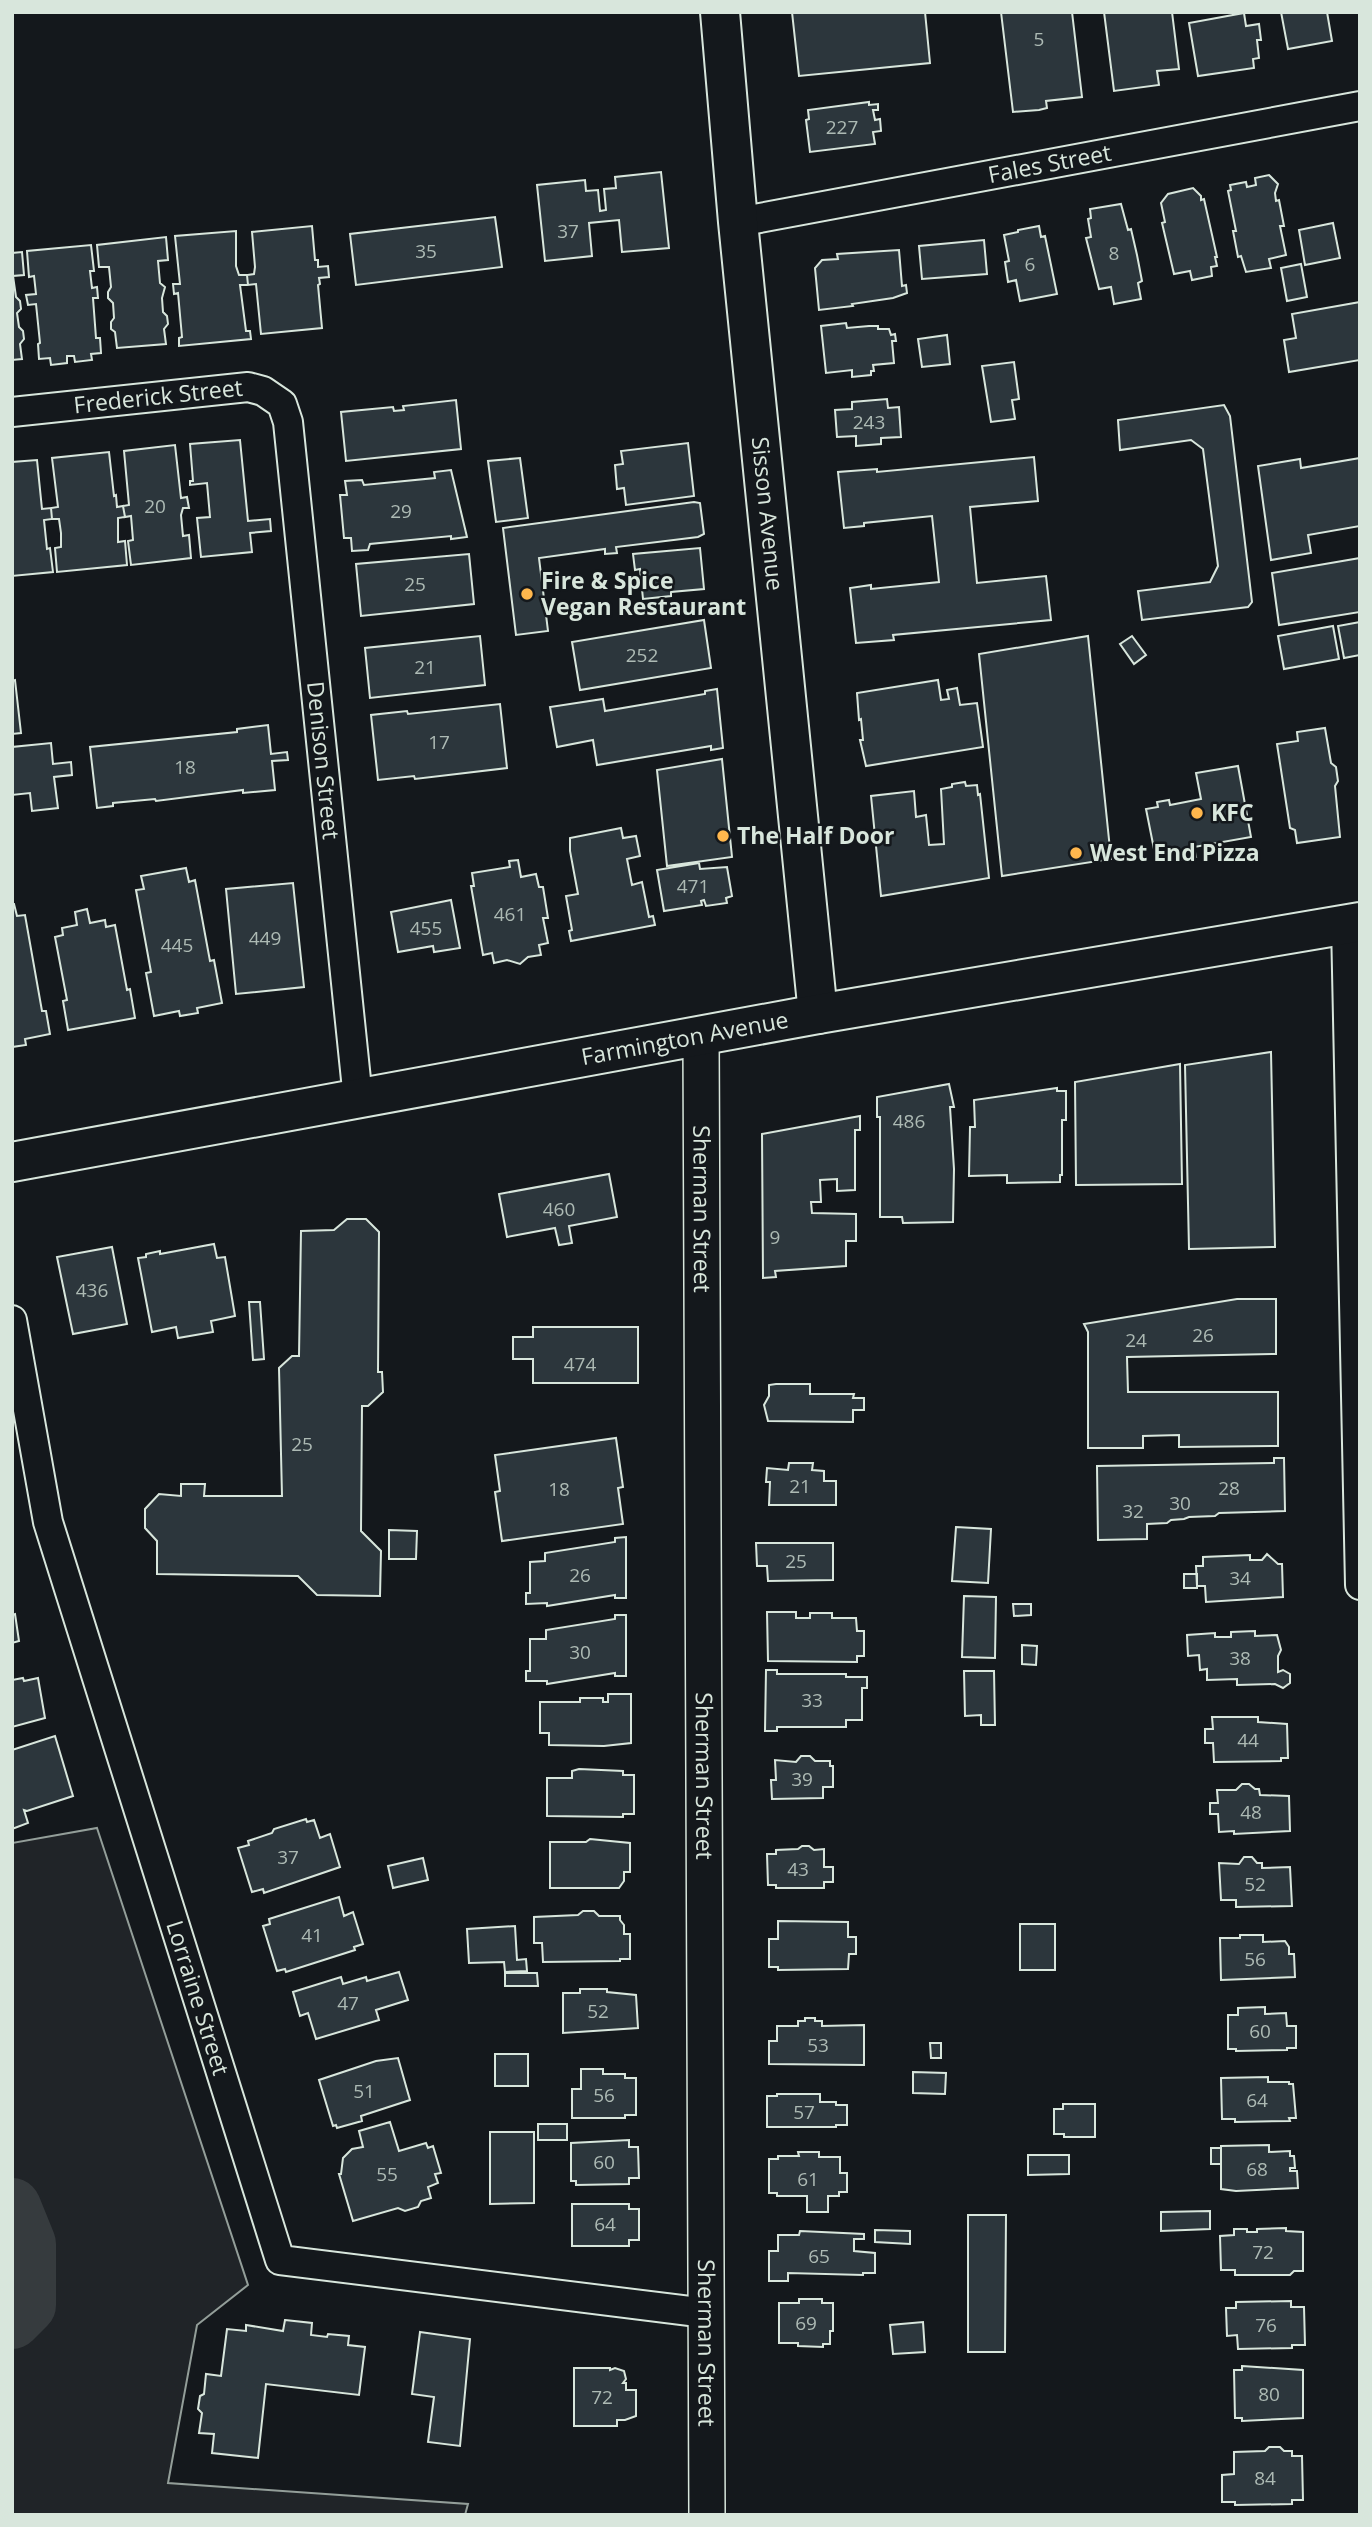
<svg xmlns="http://www.w3.org/2000/svg" width="1372" height="2527" viewBox="0 0 1372 2527" font-family="'Open Sans',sans-serif">
	<style>
		.green { fill: #202428; stroke: #939e99; stroke-width: 2 }
		.lines { fill: none; stroke-linecap: round; stroke-linejoin: round }
		.river { stroke: #363b3e; stroke-width: 58 }
		.building { fill: #2c363c; stroke: #d8e6dc; stroke-width: 2 }
		.minor-casing { stroke: #d8e6dc; stroke-width: 32 }
		.tertiary-casing { stroke: #d8e6dc; stroke-width: 38 }
		.secondary-casing { stroke: #d8e6dc; stroke-width: 42 }
		.primary-casing { stroke: #d8e6dc; stroke-width: 42 }
		.minor { stroke: #14181c; stroke-width: 28 }
		.tertiary { stroke: #14181c; stroke-width: 35 }
		.secondary { stroke: #14181c; stroke-width: 38 }
		.primary { stroke: #14181c; stroke-width: 38 }
		.poi-dot { fill: #ffb74d; stroke: #14181c; stroke-width: 2.5 }
		.labels { text-anchor: middle; stroke-width: 5; stroke-linejoin: round; paint-order: stroke }
		.number-label { font-size: 19px; fill: #adbab4 }
		.street-label { font-size: 23px; fill: #d8e6dc; stroke: #14181c }
		.poi-label { font-size: 23px; font-weight: bold; fill: #d8e6dc; stroke: #14181c; text-anchor: start }
	</style>
	<rect width="100%" height="100%" fill="#14181c"/>
	<path class="green" d="M97,1828L248,2285L197,2325L168,2483L468,2504L465,2515H12V1843Z"/>
	<g class="lines">
		<path class="river" d="M12,2207L27,2244V2305L12,2320"/>
	</g>
	<path class="building" d="M792,12H925L930,63L799,76Z
		M1001,12H1072L1082,97L1046,101L1047,108L1039,110L1013,112Z
		M1104,12H1172L1179,69L1157,71L1159,85L1114,91Z
		M1281,12H1327L1332,41L1288,49Z
		M1244,13L1246,26L1259,24L1261,40H1257L1259,58L1253,59L1254,68L1198,76L1189,23Z
		M869,102V105L878,104V110H873L875,120L880,119L881,131L873,132L875,144L810,152L806,120L809,119L808,110Z
		M661,172L669,248L622,252L619,220L589,223L592,256L545,261L537,185L585,180L586,191L598,190L600,211L606,210L604,189L616,188L615,177Z
		M1269,175L1278,184L1275,193L1276,201L1279,200L1284,226H1280L1286,255L1269,259L1271,268L1246,272L1241,256L1238,257L1233,231H1236L1228,191L1231,190L1230,185L1246,182L1247,187L1256,185L1255,178Z
		M1193,188L1201,196V200L1204,199L1217,257H1215L1217,266L1211,267L1212,276L1192,280L1190,271L1174,274L1162,223L1165,222L1161,203L1168,194Z
		M1121,204L1128,230L1131,229L1137,255L1142,281L1138,283L1141,299L1114,304L1111,287L1099,289L1086,238L1091,237L1088,219L1091,218L1090,209Z
		M495,217L502,267L356,285L350,234Z
		M1333,223L1340,258L1305,265L1299,230Z
		M312,226L315,260H318V267L328,266L329,277L319,278L320,284L318,285L322,328L261,334L256,284L248,285L247,275L254,274L255,267L252,232Z
		M1039,226L1041,237L1045,236L1057,294L1020,301L1016,280L1008,282L1005,262L1009,261L1004,235L1018,232V230Z
		M236,231V266L239,275H247L248,285H240L246,331H250L251,339L179,346V338L182,337L178,293L174,294L173,284H180L175,236Z
		M166,237L168,260L158,261L160,283L165,287L162,298L163,312L167,316L168,324L164,329L166,344L117,348L115,332L111,329V322L114,318L113,303L108,298V292L111,287L109,267H99L97,245Z
		M984,240L987,274L922,279L919,246Z
		M91,245L94,271H90L92,288L97,287L98,298H93L96,338H100L101,353L91,354L92,360L75,362L74,356H67V363L51,365L50,358L39,359L38,344L40,343L36,304L28,305L26,295L36,294L34,276L29,277L27,251Z
		M899,250L902,286L906,285L907,293L893,298L852,304L853,306L819,310L815,268L822,260L838,259L837,254Z
		M22,252L24,275L13,276L16,297L20,301L21,309L17,313L19,327L23,331L24,339L20,344L22,359L12,360V253Z
		M1301,264L1307,297L1287,301L1281,268Z
		M1360,302V360L1289,372L1284,340L1296,338L1292,314Z
		M846,323L847,328L869,326H878V329H889L891,335L895,334L896,341H892L894,363L873,365L874,371H871V375L852,377V370L826,373L821,326Z
		M947,335L950,364L922,367L918,339Z
		M1014,362L1019,399L1012,400L1015,419L991,422L982,366Z
		M887,399L888,408L899,407L901,437L881,438V444L856,446V436L837,437L835,410L852,409V402Z
		M456,400L461,449L346,461L341,412L393,407L394,411L404,410L403,406Z
		M1224,405L1230,416L1252,602L1248,607L1142,620L1138,591L1210,582L1218,566L1203,449L1191,440L1120,450L1118,420Z
		M240,440L248,521L270,519L271,531L250,533L252,552L201,557L197,518L210,517L207,483L190,485V481H193L190,444Z
		M688,443L694,496L626,505L624,488L617,489L615,465L623,464L621,451Z
		M175,445L181,498L187,497L189,508H183L181,515L183,536L189,535L191,558L131,565L128,541L133,540L131,516L125,517L123,506L129,505L124,451Z
		M109,452L114,496L116,495L117,507L123,506L125,517L118,518V542L125,541L127,565L57,572L55,548L61,547V533L59,519H52L51,508L58,507L52,458Z
		M1034,457L1038,501L970,507L977,583L1046,576L1051,620L893,635L894,640L856,643L850,588L871,585V589L939,582L932,516L864,523V526L844,528L838,472L877,469V472Z
		M520,458L528,518L496,522L488,461Z
		M1360,458V526L1308,535L1311,553L1271,560L1258,466L1300,459L1301,468Z
		M37,460L42,509L51,508L52,519L44,520L47,549L50,548L53,572L12,576V462Z
		M451,470L467,537L451,539V536L370,544L368,550L352,551L351,538H344L340,495H347L345,481L362,480L364,485L435,478L434,472Z
		M694,502L700,503L704,534L698,537L616,547L617,553L605,554V549L539,558L548,631L516,635L503,528Z
		M700,548L704,589L671,592V596L643,599L640,569L635,570L633,554Z
		M469,554L474,604L361,616L356,564Z
		M1360,558V612L1279,625L1272,573Z
		M704,620L711,668L580,690L572,642Z
		M1360,622V655L1344,658L1338,626Z
		M1333,626L1339,659L1284,669L1278,636Z
		M480,636L485,685L370,698L365,648Z
		M1088,636L1111,859L1002,876L979,654Z
		M1132,636L1146,655L1134,664L1120,644Z
		M15,680L21,733L12,734V681Z
		M938,680L941,700L949,699L947,690L957,688L960,705L977,703L983,747L866,766L860,740H863L861,719L859,720L857,693Z
		M717,689L723,748L711,750V746L597,765L593,740L557,747L550,707L603,699L605,711L705,694V691Z
		M500,704L507,768L415,779L414,776L378,780L371,715L407,711L408,714Z
		M268,725L271,754L287,752L288,760L272,761L275,790L243,793V790L156,801L155,799L113,803V806L97,808L90,747L237,732V729Z
		M1325,728L1331,763L1336,767L1338,781L1335,786L1340,837L1297,843L1295,830L1290,828L1277,744L1298,741L1297,732Z
		M51,743L53,764L71,762L72,775L54,777L58,808L32,811L30,793L12,795V747Z
		M722,759L732,857L667,866L657,770Z
		M1238,766L1251,837L1194,847L1196,857L1180,860L1178,850L1155,854L1146,809L1158,807L1157,802L1169,800L1170,805L1201,799L1196,773Z
		M965,782L966,786L977,785L978,795L980,794L989,878L881,896L871,796L914,791L916,817L926,815L929,845L944,844L941,789L952,787V784Z
		M621,828L623,838L636,836L640,856L627,859L632,885L642,882L649,917L653,916L655,925L571,941L569,931L572,930L566,896L578,894L570,851V838Z
		M518,860L521,877L536,874L539,887H543L548,918H543L548,943L539,945L541,955L528,957L520,964L507,960L494,963L492,953L483,955L471,886H474L472,873L510,867L509,861Z
		M699,863L700,869L727,867L732,896L726,898L727,903L706,906L704,900L701,901L702,905L664,911L657,870Z
		M186,868L189,882L195,880L210,961L214,960L222,1003L197,1008L198,1013L180,1016L179,1011L154,1016L146,973L151,972L136,890L144,889L141,876Z
		M293,883L304,987L236,994L226,889Z
		M451,900L460,948L434,952L433,946L398,952L391,912Z
		M12,904H14L17,916L25,915L42,1011H46L50,1034L25,1039L26,1045L12,1047Z
		M87,909L90,923L105,920L106,927L115,925L127,990L130,989L135,1018L68,1030L63,1001L67,1000L55,937L63,935L62,928L77,925L75,912Z
		M1271,1052L1275,1247L1189,1249L1185,1065Z
		M1180,1064L1182,1184L1076,1185L1075,1082Z
		M949,1084L954,1107H950L954,1169L953,1222L903,1223L902,1217H880V1117H877V1097Z
		M1057,1088V1091H1066V1120H1062V1175H1060V1182L1007,1183V1175L969,1176L970,1127H975L974,1100Z
		M860,1116V1130H855V1190L837,1191V1179L820,1180L821,1202H811L812,1213L856,1214V1241H846V1266L775,1271L776,1277L763,1278L762,1134Z
		M609,1174L617,1217L569,1226L572,1243L559,1245L555,1228L507,1237L499,1194Z
		M347,1219H366L379,1232L378,1372H382L383,1392L368,1406H362L361,1531L381,1551L380,1596L317,1595L298,1576L157,1574V1541L145,1528V1509L159,1494L181,1496V1484H205L204,1496H282L279,1368L292,1356H299L301,1231L334,1230Z
		M214,1244L217,1258L225,1257L235,1316L211,1321L213,1332L178,1338L176,1327L152,1332L138,1258L146,1257V1254L160,1251V1254Z
		M112,1247L127,1324L73,1334L57,1257Z
		M1237,1299H1276V1354L1127,1357L1128,1392H1278V1446L1179,1447V1435L1143,1436V1448H1088V1332L1084,1324Z
		M249,1302H260L264,1359L253,1360Z
		M533,1327H638V1383H533V1359H513V1337H533Z
		M776,1384H810V1394H854L853,1398H864V1410H853V1422L768,1421L764,1405L769,1396V1385Z
		M616,1438L623,1487L618,1488L623,1524L502,1541L495,1492L500,1491L495,1455Z
		M1274,1458H1284L1285,1511L1219,1513L1215,1516L1189,1517L1184,1519L1171,1520L1167,1523L1147,1524V1539L1098,1540L1097,1466L1274,1463Z
		M789,1463H813L812,1470L824,1471V1481H836V1505H769L770,1482H766L767,1468L788,1470Z
		M956,1527L991,1529L988,1583L952,1581Z
		M389,1530L417,1531L416,1559H389Z
		M626,1537V1598H615V1595L547,1606V1603L526,1604V1593H530V1562L545,1561V1553L615,1542V1538Z
		M756,1543H833V1580L768,1581L767,1566H757Z
		M1267,1554L1278,1564H1282L1283,1597L1206,1602L1205,1586H1197L1196,1566H1203V1557L1250,1555V1560H1262Z
		M1184,1574H1197V1588H1184Z
		M964,1596L996,1597L995,1658L962,1657Z
		M1013,1604H1031V1615L1014,1616Z
		M767,1612H796V1618H810V1613H832V1618H856L857,1631H864V1656H857V1662L768,1661Z
		M15,1614L19,1641L12,1643V1615Z
		M615,1615H626V1676H615V1673L547,1684V1681H526V1671H530V1639H546V1630L615,1619Z
		M1255,1631V1636L1277,1635L1281,1650L1278,1656V1672L1283,1670L1290,1674V1683L1283,1688L1275,1684L1237,1685V1679L1207,1680V1669L1200,1670L1199,1655L1188,1656L1187,1635L1215,1633V1637H1231V1632Z
		M1022,1645L1037,1646L1036,1665L1022,1664Z
		M766,1670H777V1674H846V1677H867V1688H862V1720H846V1727H777V1731H765Z
		M964,1671H994L995,1725H981V1715L965,1716Z
		M23,1678L24,1681L38,1678L45,1718L12,1727V1680Z
		M608,1694H631V1743L604,1746L549,1745V1733H540V1702H580V1698H603V1702H608Z
		M1212,1717H1258V1722L1287,1724L1288,1758H1281V1761L1214,1762L1213,1743H1205V1729H1213Z
		M55,1736L73,1796L27,1811L24,1810L28,1823L12,1829V1750Z
		M801,1756H810L815,1761H830V1766H833V1787H823V1798L772,1799L771,1780H776L775,1760L796,1762Z
		M579,1769L623,1771V1775H634V1814H623V1817L547,1816V1778H572V1771Z
		M1242,1784H1249L1255,1789H1259L1260,1795L1289,1796L1290,1831L1234,1834V1831L1219,1832L1218,1814H1210V1803H1218L1217,1790H1236Z
		M306,1819L307,1822L314,1820L320,1838L330,1834L340,1867L264,1893L263,1889L252,1892L238,1848L249,1845L248,1841L272,1833L274,1829Z
		M590,1839L630,1843V1872H624V1881L619,1888H550V1842H586Z
		M802,1846H809L814,1850L824,1849V1867H833V1882H824V1888H776V1885H768L767,1854H776V1850L798,1849Z
		M1244,1857H1252L1257,1863H1262V1868L1290,1867L1292,1906L1236,1907V1900H1221L1219,1863L1239,1864Z
		M423,1858L428,1880L393,1888L388,1866Z
		M339,1897L344,1916L353,1912L363,1944L354,1947L355,1950L286,1972L285,1969L277,1971L263,1926L270,1924L269,1919Z
		M583,1911H594L599,1916H620V1920L624,1925V1934H630V1959H620V1961L543,1962L542,1943H534V1917L578,1915Z
		M778,1921L848,1922V1937H856V1954H849L848,1969L778,1970V1967H769V1939H778Z
		M1020,1924H1055V1970H1020Z
		M515,1926L517,1960L526,1959L527,1971L505,1972L504,1962L469,1963L467,1929Z
		M1240,1935H1263V1942L1285,1941L1289,1947V1954H1294L1295,1977L1221,1980L1220,1938H1240Z
		M399,1972L408,2000L376,2010L379,2020L316,2039L308,2013L300,2016L293,1992L341,1977L343,1984L366,1977L367,1981Z
		M505,1973H537L538,1986H505Z
		M580,1989H607V1992L636,1995L638,2028L563,2033V1993H580Z
		M1265,2007V2014L1286,2013L1287,2026H1296V2048H1287V2050L1236,2051V2049H1228V2015H1238V2008Z
		M805,2018H815V2021H822V2026L864,2025V2065L769,2064V2041H777V2026H798V2021H805Z
		M930,2043H941V2058H931Z
		M495,2054H528V2086H495Z
		M398,2058L410,2100L361,2116L362,2121L337,2128L336,2125L333,2126L319,2080L376,2061Z
		M581,2069H603V2074H625V2078H636V2115H625V2118H572V2089H581Z
		M913,2072L946,2073L945,2094L913,2093Z
		M1268,2077V2082H1289V2084H1293L1296,2118H1289L1290,2121L1235,2122V2119H1222L1221,2078Z
		M777,2094H820V2102H836V2105H847V2125H836V2127H767V2096H777Z
		M1063,2104H1095V2137H1064V2134H1054V2109H1063Z
		M390,2122L399,2151L426,2143L428,2148L433,2146L441,2173L435,2174L438,2183L428,2187L431,2198L421,2201L418,2207L405,2211L398,2208L353,2221L339,2174H341L343,2158L352,2149L363,2147L359,2131Z
		M538,2124H567V2140H538Z
		M490,2132H534V2203L490,2204Z
		M629,2140V2147H638L639,2178H629V2184L576,2185V2181H571V2143Z
		M1269,2145V2152L1290,2151V2156H1294L1295,2168H1290V2171H1297L1298,2188L1236,2191L1221,2189V2146Z
		M1211,2148H1221V2164H1211Z
		M798,2152H819V2157H840V2173H847V2192H839V2196H828V2212H807V2196H777V2193H769V2159H778V2156H799Z
		M1028,2155H1069V2174L1028,2175Z
		M572,2204H629V2209H639V2240H629V2246H572Z
		M1210,2211V2229L1161,2231V2212Z
		M968,2215H1006L1005,2352H968Z
		M1286,2228V2231L1303,2232V2271H1294L1290,2275H1235V2270H1221L1220,2236L1234,2235V2229H1247V2232H1257V2229Z
		M875,2230L910,2231V2244L875,2242Z
		M800,2231L864,2234V2239H854V2251L875,2253V2273H863V2275L788,2273V2281H769V2251H778V2235H799Z
		M799,2299H822V2303H833V2331H830V2344H823V2347L798,2346V2343H779V2303H799Z
		M1291,2301V2307H1304L1305,2345H1292V2348L1238,2349L1237,2335L1227,2336L1226,2308H1236V2302Z
		M285,2320L312,2323L311,2335L327,2337L328,2334L349,2336L348,2345L365,2347L359,2395L266,2384L258,2458L212,2453L214,2434L199,2433L202,2413L198,2409L200,2396L204,2394L206,2374L221,2376L227,2329L246,2331V2325L283,2331Z
		M923,2322L925,2352L893,2354L890,2325Z
		M420,2332L470,2339L460,2446L428,2442L434,2397L412,2394Z
		M1242,2366L1303,2370V2418L1242,2421V2418H1235L1234,2370H1242Z
		M574,2368H610V2370L615,2368L624,2371L626,2379L623,2383H626V2390H636V2416L625,2420H617V2426H574Z
		M1269,2447H1280L1284,2451H1292V2456H1302L1303,2500H1292V2504L1235,2505V2502H1222V2475L1234,2474V2452L1265,2451Z"/>
	<g class="lines">
		<defs>
			<g id="minor">
				<path id="s1" d="M738,222L1360,106"/>
				<path id="s2" d="M12,412L248,387L263,391L282,404L288,422L358,1099"/>
				<path d="M1346,924L1360,1585"/>
				<path id="s3" d="M12,1320L48,1522L280,2260L706,2313"/>
			</g>
			<g id="tertiary">
				<path id="s4" d="M701,1036L707,2515"/>
			</g>
			<g id="secondary">
				<path id="s5" d="M720,12L738,222L818,1014"/>
			</g>
			<g id="primary">
				<path id="s6" d="M12,1162L818,1014L1360,922"/>
			</g>
		</defs>
		<use href="#minor" class="minor-casing"/>
		<use href="#tertiary" class="tertiary-casing"/>
		<use href="#secondary" class="secondary-casing"/>
		<use href="#primary" class="primary-casing"/>
		<use href="#minor" class="minor"/>
		<use href="#tertiary" class="tertiary"/>
		<use href="#secondary" class="secondary"/>
		<use href="#primary" class="primary"/>
	</g>
	<g class="poi-dot">
		<circle cx="527" cy="594" r="7"/>
		<circle cx="1197" cy="813" r="7"/>
		<circle cx="723" cy="836" r="7"/>
		<circle cx="1076" cy="853" r="7"/>
	</g>
	<g class="labels">
		<g class="number-label">
			<text x="1039" y="46">5</text>
			<text x="842" y="134">227</text>
			<text x="568" y="238">37</text>
			<text x="426" y="258">35</text>
			<text x="1114" y="260">8</text>
			<text x="1030" y="271">6</text>
			<text x="869" y="429">243</text>
			<text x="155" y="513">20</text>
			<text x="401" y="518">29</text>
			<text x="415" y="591">25</text>
			<text x="642" y="662">252</text>
			<text x="425" y="674">21</text>
			<text x="439" y="749">17</text>
			<text x="185" y="774">18</text>
			<text x="693" y="893">471</text>
			<text x="510" y="921">461</text>
			<text x="426" y="935">455</text>
			<text x="265" y="945">449</text>
			<text x="177" y="952">445</text>
			<text x="909" y="1128">486</text>
			<text x="559" y="1216">460</text>
			<text x="775" y="1244">9</text>
			<text x="92" y="1297">436</text>
			<text x="1203" y="1342">26</text>
			<text x="1136" y="1347">24</text>
			<text x="580" y="1371">474</text>
			<text x="302" y="1451">25</text>
			<text x="800" y="1493">21</text>
			<text x="1229" y="1495">28</text>
			<text x="559" y="1496">18</text>
			<text x="1180" y="1510">30</text>
			<text x="1133" y="1518">32</text>
			<text x="796" y="1568">25</text>
			<text x="580" y="1582">26</text>
			<text x="1240" y="1585">34</text>
			<text x="580" y="1659">30</text>
			<text x="1240" y="1665">38</text>
			<text x="812" y="1707">33</text>
			<text x="1248" y="1747">44</text>
			<text x="802" y="1786">39</text>
			<text x="1251" y="1819">48</text>
			<text x="288" y="1864">37</text>
			<text x="798" y="1876">43</text>
			<text x="1255" y="1891">52</text>
			<text x="312" y="1942">41</text>
			<text x="1255" y="1966">56</text>
			<text x="348" y="2010">47</text>
			<text x="598" y="2018">52</text>
			<text x="1260" y="2038">60</text>
			<text x="818" y="2052">53</text>
			<text x="364" y="2098">51</text>
			<text x="604" y="2102">56</text>
			<text x="1257" y="2107">64</text>
			<text x="804" y="2119">57</text>
			<text x="604" y="2169">60</text>
			<text x="1257" y="2176">68</text>
			<text x="387" y="2181">55</text>
			<text x="808" y="2186">61</text>
			<text x="605" y="2231">64</text>
			<text x="1263" y="2259">72</text>
			<text x="819" y="2263">65</text>
			<text x="806" y="2330">69</text>
			<text x="1266" y="2332">76</text>
			<text x="1269" y="2401">80</text>
			<text x="602" y="2404">72</text>
			<text x="1265" y="2485">84</text>
		</g>
		<g class="street-label">
			<text dy="8" stroke="none"><textPath href="#s1" startOffset="317">Fales Street</textPath></text>
			<text dy="8" stroke="none"><textPath href="#s2" startOffset="147">Frederick Street</textPath></text>
			<text dy="8" stroke="none"><textPath href="#s5" startOffset="504">Sisson Avenue</textPath></text>
			<text dy="8" stroke="none"><textPath href="#s2" startOffset="635">Denison Street</textPath></text>
			<text dy="8" stroke="none"><textPath href="#s6" startOffset="684">Farmington Avenue</textPath></text>
			<text dy="8" stroke="none"><textPath href="#s4" startOffset="173">Sherman Street</textPath></text>
			<text dy="8" stroke="none"><textPath href="#s4" startOffset="740">Sherman Street</textPath></text>
			<text dy="8" stroke="none"><textPath href="#s3" startOffset="704">Lorraine Street</textPath></text>
			<text dy="8" stroke="none"><textPath href="#s4" startOffset="1307">Sherman Street</textPath></text>
		</g>
		<g class="poi-label">
			<text x="541" y="589">Fire &amp; Spice<tspan x="541" dy="26">Vegan Restaurant</tspan></text>
			<text x="1211" y="821">KFC</text>
			<text x="737" y="844">The Half Door</text>
			<text x="1090" y="861">West End Pizza</text>
		</g>
	</g>
	<rect width="1372" height="2527" fill="none" stroke="#d8e6dc" stroke-width="28"/>
</svg>
